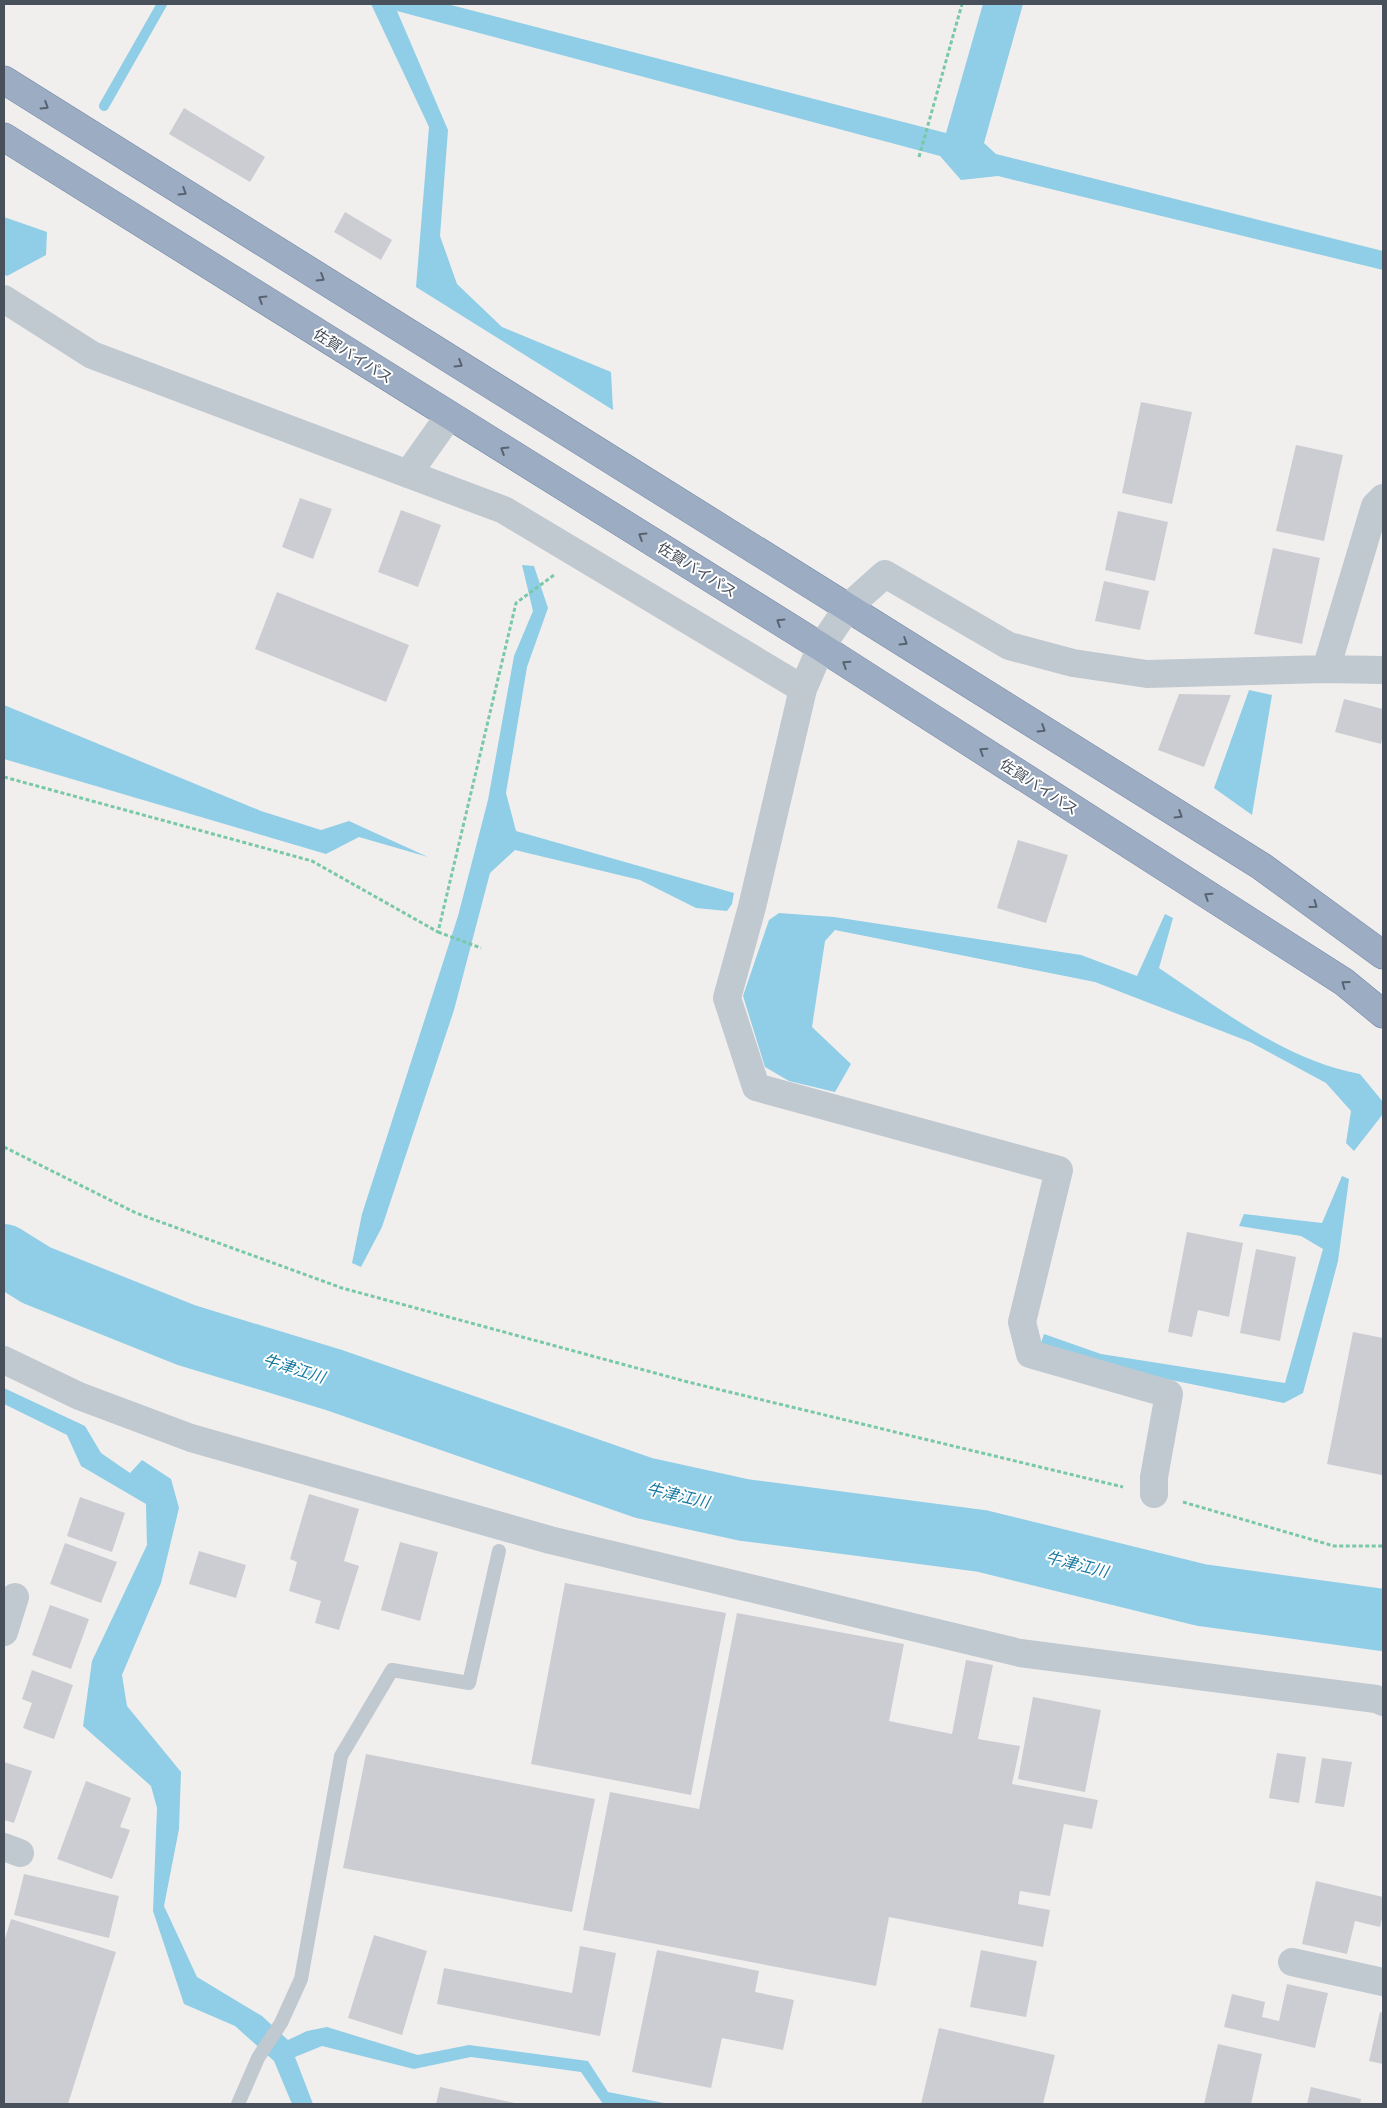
<svg xmlns="http://www.w3.org/2000/svg" width="1387" height="2108" viewBox="0 0 1387 2108" font-family="Raleway,'Noto Sans JP',sans-serif">
	<style>
		.water { fill: #8fcee6 }
		.lines { fill: none; stroke-linecap: round; stroke-linejoin: round }
		.stream { stroke: #8fcee6; stroke-width: 10 }
		.river { stroke: #8fcee6; stroke-width: 62 }
		.building { fill: #cccdd3 }
		.trunk-casing { stroke: #7488a6; stroke-width: 29 }
		.path { stroke: #79c8a7; stroke-width: 3; stroke-dasharray: 4 2.5; stroke-linecap: butt }
		.service { stroke: #c0c8d0; stroke-width: 14 }
		.minor { stroke: #c0c8d0; stroke-width: 28 }
		.trunk { stroke: #9cacc3; stroke-width: 28 }
		.oneway { stroke: #596270 }
		.labels { text-anchor: middle; stroke-width: 4; stroke-linejoin: round; paint-order: stroke }
		.street-label { font-size: 15px; fill: #48505b; stroke: #fff }
		.water-label { font-size: 16px; font-style: italic; fill: #1579a0; stroke: #fff }
	</style>
	<rect width="100%" height="100%" fill="#f1efee"/>
	<path class="water" d="M371,4H447L946,133L983,4H1023L984,143L996,154L1383,251V270L998,176L961,180L940,156L397,11L448,130L440,236L457,284L502,327L611,372L613,410L416,287L429,127Z
		M4,217L47,232L46,255L7,276L4,274Z
		M522,565L534,566L548,608L527,667L506,793L516,831L734,893L732,904L727,911L696,908L640,880L515,850L490,873L454,1010L382,1227L361,1267L352,1263L362,1214L458,916L488,800L514,656L533,611Z
		M1249,690L1272,695L1252,815L1214,788Z
		M4,705L261,811L321,830L349,821L428,857L359,837L326,854L4,759Z
		M779,913L834,917L1081,955L1137,976L1165,914L1173,918L1159,968C1220,1009 1287,1061 1360,1074L1383,1102V1114L1354,1151L1346,1143L1351,1111L1326,1083L1250,1042L1095,982L835,930L825,941L812,1027L851,1064L835,1092L789,1081L765,1067L743,996L769,920Z
		M1342,1176L1349,1179L1338,1261L1303,1393L1284,1403L1092,1364L1041,1343L1044,1334L1101,1354L1285,1383L1323,1249L1301,1236L1239,1226L1244,1214L1322,1223Z
		M4,1388L85,1426L101,1453L130,1473L142,1460L171,1479L179,1508L161,1583L122,1675L127,1706L181,1772L179,1829L164,1906L197,1977L262,2016L288,2040L307,2031L327,2027L418,2055L469,2045L588,2061L608,2092L669,2104H603L581,2072L471,2057L414,2069L322,2046L295,2057L313,2104H292L274,2061L235,2026L184,2004L153,1911L157,1808L151,1786L83,1726L92,1661L147,1545L146,1504L81,1466L67,1435L4,1404Z"/>
	<g class="lines">
		<path class="stream" d="M104,106L162,4"/>
		<path class="river" d="M4,1255L36,1275L186,1335L334,1380L644,1488L744,1510L982,1541L1201,1595L1383,1620"/>
	</g>
	<path class="building" d="M184,108L265,157L250,182L169,134Z
		M345,212L392,240L381,260L334,232Z
		M1141,402L1192,412L1172,504L1122,493Z
		M1296,445L1343,455L1324,541L1276,531Z
		M300,498L332,509L313,559L282,547Z
		M401,510L441,525L418,587L378,572Z
		M1118,511L1168,522L1155,581L1105,570Z
		M1273,548L1320,558L1302,644L1254,634Z
		M1104,581L1149,591L1140,630L1095,621Z
		M277,592L409,645L386,702L255,649Z
		M1179,694L1231,695L1204,767L1158,750Z
		M1344,699L1383,709V735L1381,744L1335,732Z
		M1018,840L1068,855L1046,923L997,908Z
		M1187,1232L1243,1243L1229,1317L1198,1310L1192,1337L1168,1332Z
		M1256,1249L1296,1257L1280,1341L1240,1333Z
		M1353,1332L1383,1338V1466L1382,1475L1327,1464Z
		M309,1494L359,1509L344,1561L359,1566L339,1630L315,1623L321,1601L289,1591L297,1562L290,1559Z
		M80,1497L125,1513L112,1552L67,1536Z
		M400,1542L438,1552L420,1621L381,1610Z
		M65,1543L117,1562L101,1603L50,1584Z
		M199,1551L246,1565L236,1598L189,1584Z
		M565,1583L726,1613L691,1795L531,1764Z
		M50,1605L89,1619L71,1669L32,1655Z
		M737,1613L904,1644L889,1721L952,1734L966,1660L993,1665L978,1739L1020,1746L1012,1784L1098,1800L1092,1829L1064,1824L1050,1896L1020,1891L1018,1904L1050,1910L1043,1947L889,1917L876,1986L583,1930L610,1792L699,1809Z
		M32,1670L73,1685L54,1739L23,1728L32,1703L22,1699Z
		M1033,1697L1101,1710L1085,1792L1018,1779Z
		M1277,1753L1306,1757L1299,1803L1269,1798Z
		M366,1754L595,1799L572,1912L343,1868Z
		M1322,1758L1352,1762L1344,1807L1315,1803Z
		M4,1762L32,1771L14,1823L4,1820Z
		M86,1781L131,1798L120,1827L130,1830L112,1879L57,1859Z
		M24,1874L119,1896L109,1938L14,1915Z
		M1316,1881L1383,1897V1914L1380,1927L1355,1921L1347,1954L1302,1944Z
		M11,1919L116,1952L68,2104H4V1942Z
		M374,1935L427,1951L402,2035L348,2018Z
		M580,1946L616,1953L600,2036L437,2004L444,1968L572,1993Z
		M657,1950L759,1971L755,1992L794,2000L783,2050L722,2038L711,2088L632,2072Z
		M981,1950L1037,1961L1026,2017L970,2007Z
		M1287,1984L1328,1993L1315,2048L1224,2027L1232,1994L1265,2002L1262,2017L1279,2021Z
		M1380,2012L1383,2013V2064L1369,2061Z
		M939,2028L1055,2055L1043,2104H921Z
		M1218,2044L1262,2054L1251,2104H1204Z
		M440,2087L515,2103V2104H436Z
		M1311,2087L1361,2099L1360,2104H1307Z"/>
	<g class="lines">
		<defs>
			<path id="trunk" d="M4,80L1261,866L1383,955
				M4,137L821,647L1344,982L1383,1014"/>
		</defs>
		<use href="#trunk" class="trunk-casing"/>
		<path class="path" d="M919,157L962,4
			M4,777L312,861L438,932L516,603L554,575
			M438,932L481,948
			M4,1147L136,1213L342,1288L688,1382L1123,1487
			M1183,1502L1334,1546H1383"/>
		<path class="service" d="M238,2104L258,2058L281,2023L301,1979L341,1756L392,1670L469,1683L499,1551"/>
		<path class="minor" d="M4,299L92,355L504,510L803,689
			M408,474L449,416
			M1326,669L1375,506L1383,498
			M4,1360L79,1396L191,1438L550,1540L1020,1653L1376,1699L1383,1702
			M1154,1494V1477L1169,1394L1030,1354L1022,1322L1059,1170L756,1087L727,998L752,907L803,689L821,647L848,607L885,574L1009,646L1073,663L1147,674L1326,669L1383,670
			M4,1632L15,1597
			M4,1847L20,1853
			M1292,1962L1383,1982"/>
		<use href="#trunk" class="trunk"/>
	</g>
	<defs><path id="oneway-chevron" d="M-2-3.5L2.5 0L-2 3.5" fill="none" stroke-width="1.6" stroke-linecap="round" stroke-linejoin="round" transform="scale(1.25)"/></defs>
	<g class="oneway">
		<use href="#oneway-chevron" transform="translate(45 106) rotate(32)"/>
		<use href="#oneway-chevron" transform="translate(183 192) rotate(32)"/>
		<use href="#oneway-chevron" transform="translate(321 278) rotate(32)"/>
		<use href="#oneway-chevron" transform="translate(262 299) rotate(-148)"/>
		<use href="#oneway-chevron" transform="translate(459 364) rotate(32)"/>
		<use href="#oneway-chevron" transform="translate(504 450) rotate(-148)"/>
		<use href="#oneway-chevron" transform="translate(642 536) rotate(-148)"/>
		<use href="#oneway-chevron" transform="translate(780 622) rotate(-148)"/>
		<use href="#oneway-chevron" transform="translate(904 642) rotate(32)"/>
		<use href="#oneway-chevron" transform="translate(846 664) rotate(-147)"/>
		<use href="#oneway-chevron" transform="translate(1042 729) rotate(32)"/>
		<use href="#oneway-chevron" transform="translate(983 751) rotate(-147)"/>
		<use href="#oneway-chevron" transform="translate(1179 815) rotate(32)"/>
		<use href="#oneway-chevron" transform="translate(1208 896) rotate(-147)"/>
		<use href="#oneway-chevron" transform="translate(1314 905) rotate(36)"/>
		<use href="#oneway-chevron" transform="translate(1345 984) rotate(-144)"/>
	</g>
	<g class="labels">
		<g class="street-label">
			<text transform="translate(353 356) rotate(32)" y="5">佐賀バイパス</text>
			<text transform="translate(697 570) rotate(32)" y="5">佐賀バイパス</text>
			<text transform="translate(1039 787) rotate(33)" y="5">佐賀バイパス</text>
		</g>
		<g class="water-label">
			<text transform="translate(294 1368) rotate(17)" y="6">牛津江川</text>
			<text transform="translate(678 1495) rotate(13)" y="6">牛津江川</text>
			<text transform="translate(1077 1564) rotate(14)" y="6">牛津江川</text>
		</g>
	</g>
	<rect width="1387" height="2108" fill="none" stroke="#48505b" stroke-width="10"/>
</svg>
